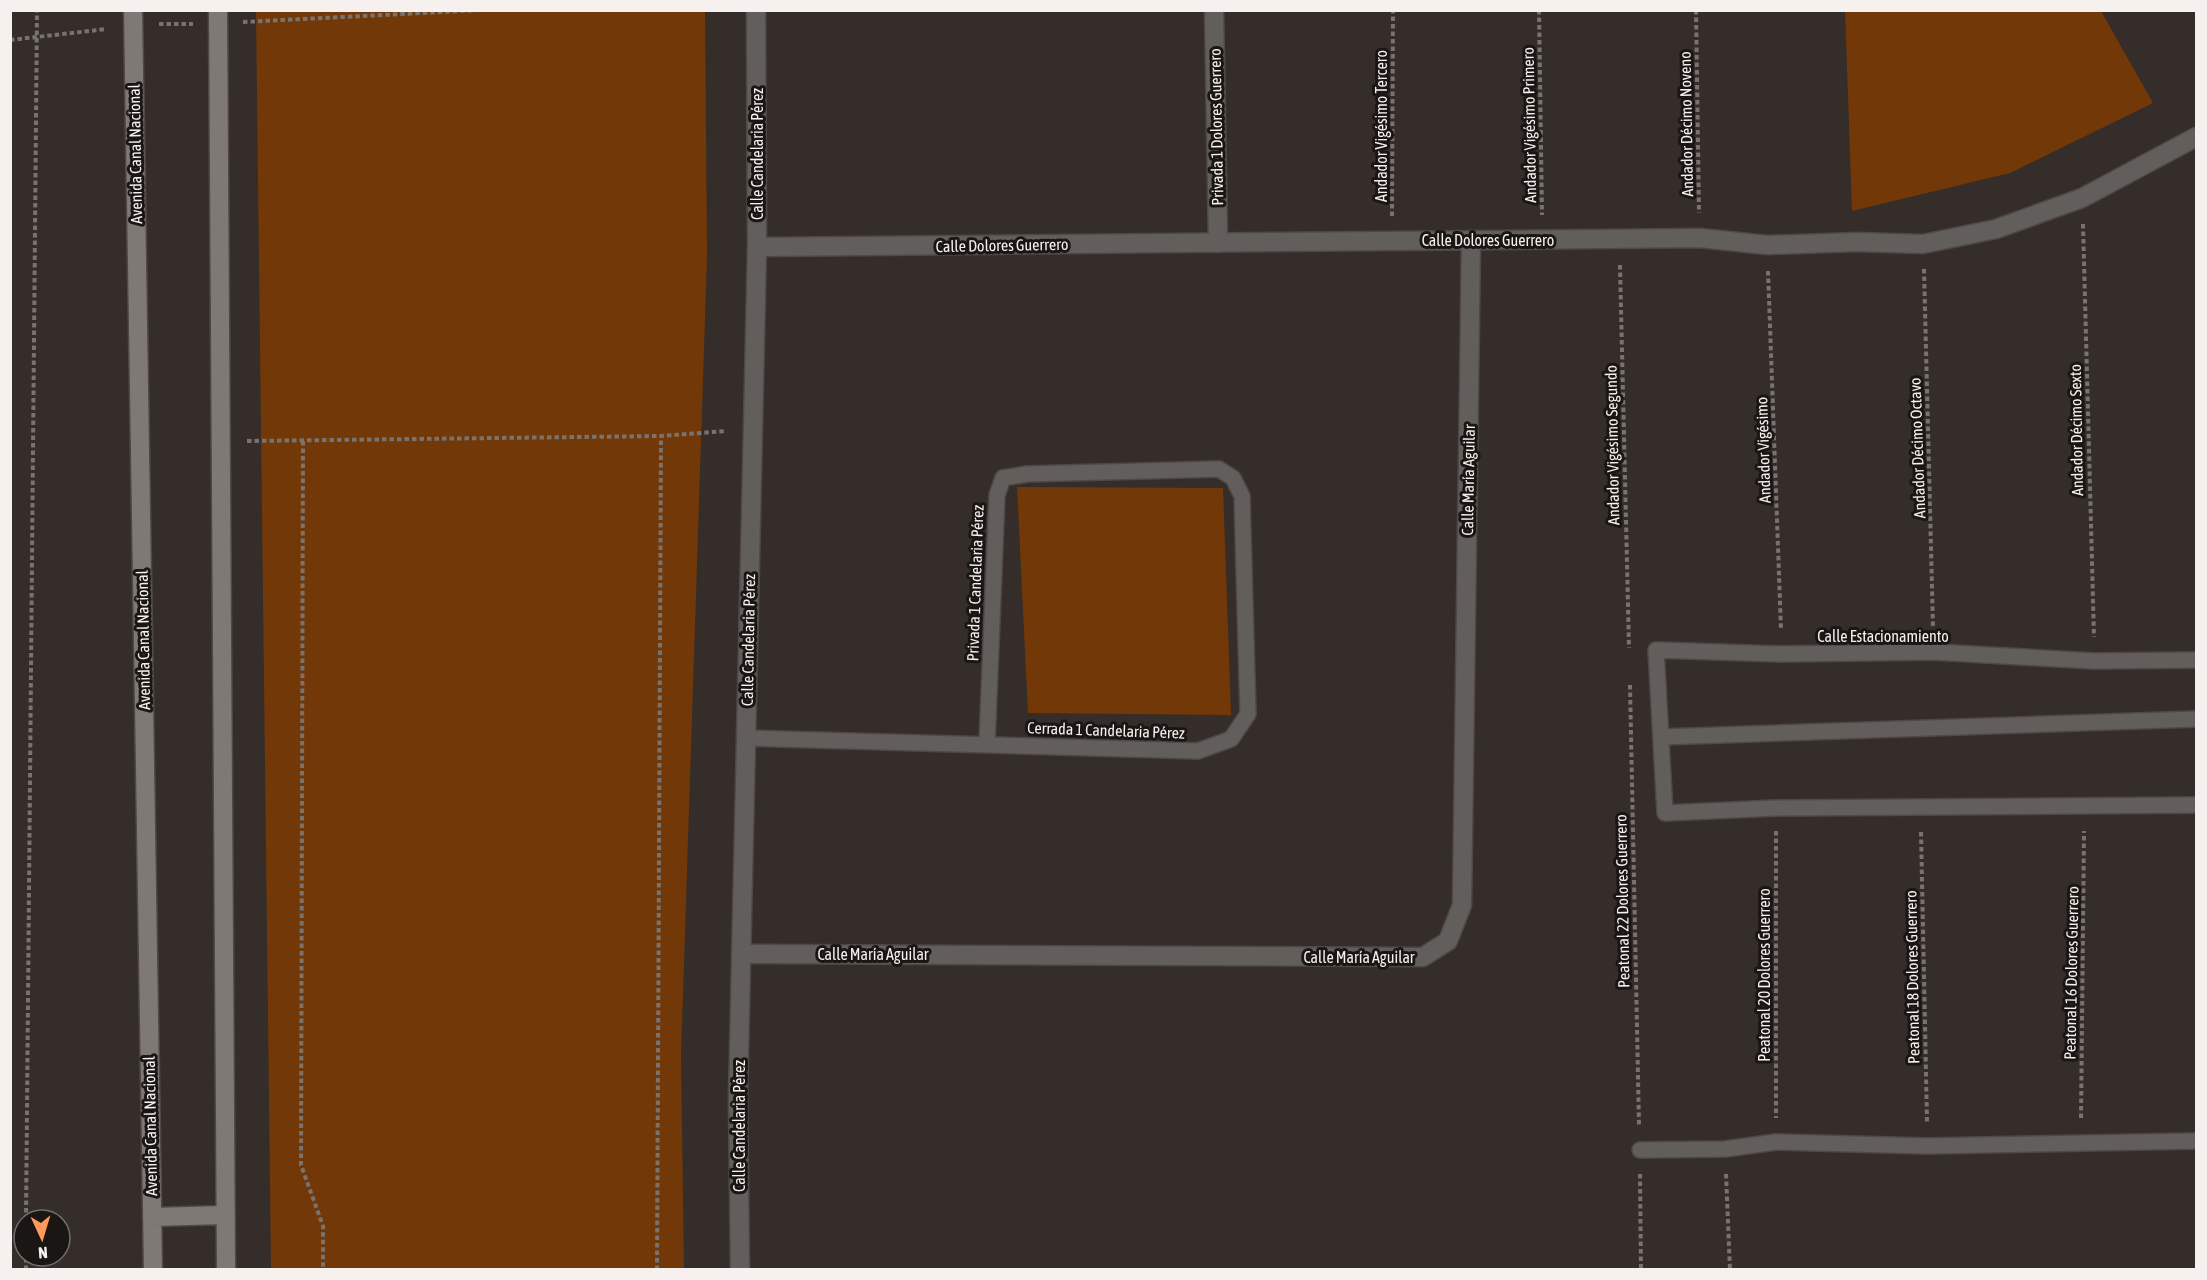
<svg xmlns="http://www.w3.org/2000/svg" width="2207" height="1280" viewBox="0 0 2207 1280" font-family="'Asap Condensed',sans-serif">
	<style>
		.park { fill: #733808 }
		.lines { fill: none; stroke-linecap: round; stroke-linejoin: round }
		.service-casing { stroke: #4f4845; stroke-width: 18 }
		.minor-casing { stroke: #4f4845; stroke-width: 21 }
		.tertiary-casing { stroke: #4f4845; stroke-width: 21 }
		.secondary-casing { stroke: #4f4845; stroke-width: 21 }
		.path { stroke: #79736f; stroke-width: 4; stroke-dasharray: 4.5 3; stroke-linecap: butt }
		.service { stroke: #625e5c; stroke-width: 15 }
		.minor { stroke: #625e5c; stroke-width: 18 }
		.tertiary { stroke: #625e5c; stroke-width: 18 }
		.secondary { stroke: #7f7975; stroke-width: 18 }
		.labels { text-anchor: middle; stroke-width: 6; stroke-linejoin: round; paint-order: stroke }
		.street-label { font-size: 16px; fill: #f6f1ee; stroke: #191614 }
	</style>
	<rect width="100%" height="100%" fill="#342d29"/>
	<path class="park" d="M256,11H705L707,256L681,1055L684,1269H271Z
		M1845,11H2101L2153,103L2010,173L1852,211Z
		M1017,487L1223,488L1231,715L1028,713Z"/>
	<g class="lines">
		<defs>
			<path id="service" d="M2196,660L2094,661L1934,652L1782,654L1656,650L1665,813L1776,808L2196,805
				M1662,737L2196,719
				M746,738L1198,751L1231,739L1248,714L1242,496L1233,478L1219,469L1027,474L1003,478L997,495L987,744
				M1640,1150L1725,1149L1776,1142L1927,1146L2196,1141"/>
			<path id="minor" d="M1214,10L1218,243
				M741,954L1423,957L1448,941L1462,905L1471,240"/>
			<path id="tertiary" d="M757,247L1700,238L1767,245L1857,242L1923,244L1996,229L2082,198L2196,137
				M740,1270L738,1097L757,247L756,10"/>
			<path id="secondary" d="M133,10L153,1270
				M218,10L226,1270
				M152,1217L225,1215"/>
		</defs>
		<use href="#service" class="service-casing"/>
		<use href="#minor" class="minor-casing"/>
		<use href="#tertiary" class="tertiary-casing"/>
		<use href="#secondary" class="secondary-casing"/>
		<path class="path" d="M1539,10L1542,215
			M1696,10L1699,213
			M243,22L482,10
			M159,24H193
			M10,40L107,29
			M1392,216L1393,10
			M2083,224L2094,637
			M1620,265L1629,648
			M1924,269L1933,628
			M1768,271L1781,630
			M247,441L661,436L726,431
			M303,441L301,1165L323,1226V1270
			M1630,685L1639,1125
			M1776,831V1118
			M1921,832L1927,1122
			M2081,1118L2084,831
			M1640,1174L1641,1270
			M1726,1174L1730,1270
			M26,1220L37,10
			M26,1270V1256
			M657,1270L661,436"/>
		<use href="#service" class="service"/>
		<use href="#minor" class="minor"/>
		<use href="#tertiary" class="tertiary"/>
		<use href="#secondary" class="secondary"/>
	</g>
	<g class="labels">
		<g class="street-label">
			<text transform="translate(1686 124) rotate(-91)" y="6">Andador Décimo Noveno</text>
			<text transform="translate(1529 125) rotate(-91)" y="6">Andador Vigésimo Primero</text>
			<text transform="translate(1381 126) rotate(-90)" y="6">Andador Vigésimo Tercero</text>
			<text transform="translate(1216 127) rotate(-91)" y="6">Privada 1 Dolores Guerrero</text>
			<text transform="translate(135 154) rotate(-91)" y="6">Avenida Canal Nacional</text>
			<text transform="translate(757 154) rotate(-90)" y="6">Calle Candelaria Pérez</text>
			<text x="1488" y="246">Calle Dolores Guerrero</text>
			<text transform="translate(1002 245) rotate(-1)" y="6">Calle Dolores Guerrero</text>
			<text transform="translate(2076 430) rotate(-91)" y="6">Andador Décimo Sexto</text>
			<text transform="translate(1612 445) rotate(-91)" y="6">Andador Vigésimo Segundo</text>
			<text transform="translate(1917 448) rotate(-92)" y="6">Andador Décimo Octavo</text>
			<text transform="translate(1763 450) rotate(-92)" y="6">Andador Vigésimo</text>
			<text transform="translate(1468 480) rotate(-89)" y="6">Calle María Aguilar</text>
			<text transform="translate(975 583) rotate(-88)" y="6">Privada 1 Candelaria Pérez</text>
			<text x="1883" y="642">Calle Estacionamiento</text>
			<text transform="translate(143 640) rotate(-91)" y="6">Avenida Canal Nacional</text>
			<text transform="translate(748 640) rotate(-89)" y="6">Calle Candelaria Pérez</text>
			<text transform="translate(1106 730) rotate(2)" y="6">Cerrada 1 Candelaria Pérez</text>
			<text transform="translate(1622 901) rotate(-91)" y="6">Peatonal 22 Dolores Guerrero</text>
			<text x="873" y="960">Calle María Aguilar</text>
			<text x="1359" y="963">Calle María Aguilar</text>
			<text transform="translate(2071 973) rotate(-89)" y="6">Peatonal 16 Dolores Guerrero</text>
			<text transform="translate(1764 975) rotate(-90)" y="6">Peatonal 20 Dolores Guerrero</text>
			<text transform="translate(1912 977) rotate(-91)" y="6">Peatonal 18 Dolores Guerrero</text>
			<text transform="translate(150 1126) rotate(-91)" y="6">Avenida Canal Nacional</text>
			<text transform="translate(739 1126) rotate(-90)" y="6">Calle Candelaria Pérez</text>
		</g>
	</g>
	<rect width="2207" height="1280" fill="none" stroke="#f6f1ee" stroke-width="24"/>
	<g transform="translate(42 1238) rotate(176)"><circle r="28" fill="#191614" stroke="#716e6b" stroke-width="1.5"/>
	<path d="M0-4.5L10 22L0 15L-10 22Z" fill="#ff9b5a"/>
	<text y="-9" font-size="16" font-weight="bold" text-anchor="middle" fill="#f6f1ee">N</text>
	</g>
</svg>
